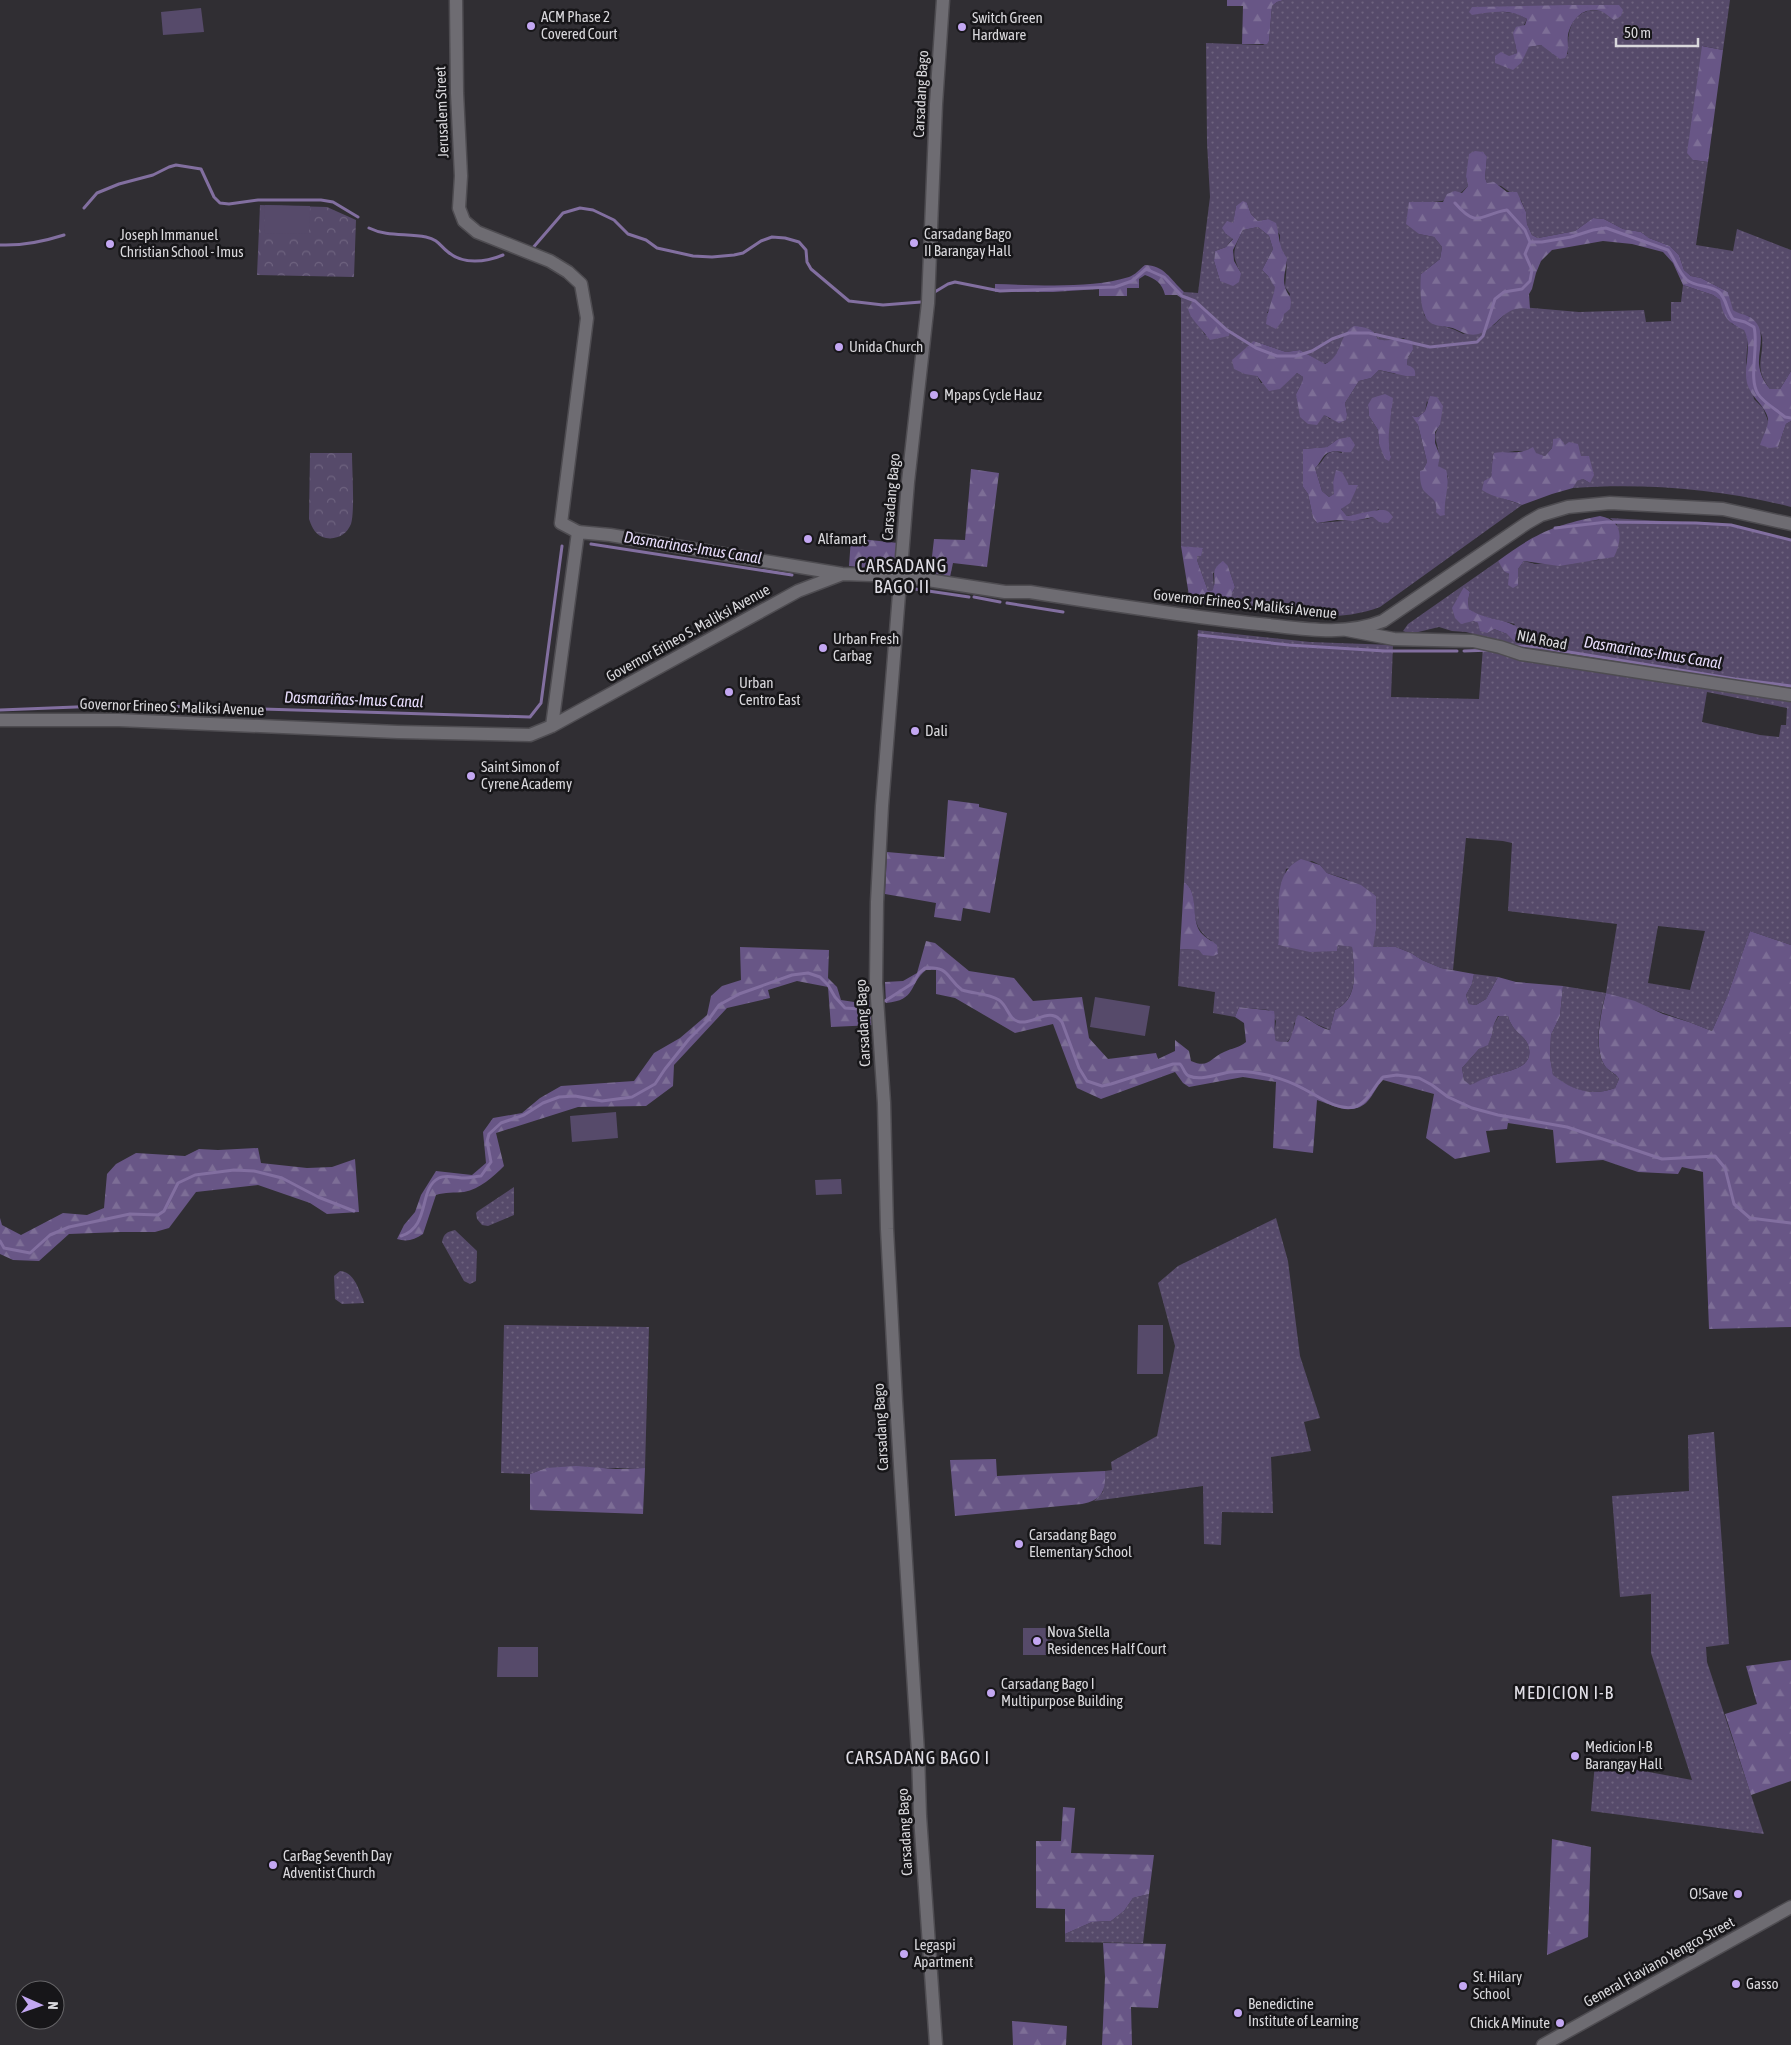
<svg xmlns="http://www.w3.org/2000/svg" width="1791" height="2045" viewBox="0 0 1791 2045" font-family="'Asap Condensed',sans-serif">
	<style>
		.grass { fill: url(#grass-dots); fill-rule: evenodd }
		.forest { fill: url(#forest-firs); fill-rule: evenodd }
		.park { fill: url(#park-crowns) }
		.garden { fill: #564a6a }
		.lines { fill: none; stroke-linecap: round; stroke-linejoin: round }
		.stream { stroke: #826fa0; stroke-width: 3 }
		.tertiary-casing { stroke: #4e4c51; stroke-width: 15 }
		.secondary-casing { stroke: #4e4c51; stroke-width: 15 }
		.tertiary { stroke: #6e6c72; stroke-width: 12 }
		.secondary { stroke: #6e6c72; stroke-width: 12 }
		.poi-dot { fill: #c3a7f2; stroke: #171619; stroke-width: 2 }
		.labels { text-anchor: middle; stroke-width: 5; stroke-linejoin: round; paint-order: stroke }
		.poi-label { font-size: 15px; fill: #d9d8dc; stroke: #171619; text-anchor: start }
		.street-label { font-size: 15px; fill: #d9d8dc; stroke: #171619 }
		.water-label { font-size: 16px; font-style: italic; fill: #e8ddfc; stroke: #171619 }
		.quarter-label { font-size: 18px; letter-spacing: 1px; fill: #e1dfe7; stroke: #171619 }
	</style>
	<defs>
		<pattern id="grass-dots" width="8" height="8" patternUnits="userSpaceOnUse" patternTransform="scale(1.25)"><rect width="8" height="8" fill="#564a6a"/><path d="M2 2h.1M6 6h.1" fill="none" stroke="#6e637f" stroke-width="1.8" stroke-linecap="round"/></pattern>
		<pattern id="forest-firs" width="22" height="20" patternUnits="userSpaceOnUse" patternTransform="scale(1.25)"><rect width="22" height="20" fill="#685686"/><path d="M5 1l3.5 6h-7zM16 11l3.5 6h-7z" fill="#7d6e96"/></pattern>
		<pattern id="park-crowns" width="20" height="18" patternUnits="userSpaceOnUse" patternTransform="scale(1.25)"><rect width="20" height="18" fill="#564a6a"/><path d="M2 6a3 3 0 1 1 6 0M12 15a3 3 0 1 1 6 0" fill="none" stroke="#6e637f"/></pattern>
	</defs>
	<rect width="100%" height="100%" fill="#302e33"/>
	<path class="grass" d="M1284,0H1730L1723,50L1703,46L1693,160L1708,162L1696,245L1733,251L1737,229L1791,250V371L1780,389H1770C1753,367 1764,359 1762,337C1761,330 1753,322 1749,316L1740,315L1732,310L1728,292L1701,278L1691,276L1684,270L1679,255L1670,246L1649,238L1641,232L1623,229L1604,219L1593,218L1575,231L1538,238L1532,235L1527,224L1526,212L1521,200L1501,186L1487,183L1485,178L1487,157L1466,177L1468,186C1451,204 1432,203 1409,202L1419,234L1434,237L1442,247L1440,259L1421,274L1424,315C1436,328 1449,325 1463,334L1494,325L1509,310L1520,307L1579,312L1644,310L1646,322L1671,321V302H1681L1683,285L1713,295L1720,300L1732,324L1744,329L1748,337L1746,363L1754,399L1763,408L1778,447L1786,424L1791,421V507C1720,489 1646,483 1573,488L1576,481L1583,479L1590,483L1581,457L1553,439L1552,448L1545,456C1526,450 1509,448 1492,459L1493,469L1491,477L1502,498L1522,505L1380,607C1332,625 1280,613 1231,607L1232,593L1235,587L1228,566L1213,573L1214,587L1212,591H1208L1197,560V556L1203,549L1181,546V298L1184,292L1198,293L1210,197L1207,143L1206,43L1263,45L1269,41L1272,6L1277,2ZM1590,10C1568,17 1568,34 1568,54L1550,50L1541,45L1529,47L1525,54L1495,63L1517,53L1515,43L1527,19L1518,14L1499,11L1623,10ZM1247,203L1251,214L1258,221L1268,219L1280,235V250L1287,262L1285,287L1290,294L1284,314L1267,313L1272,304L1276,287L1268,276L1262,270L1273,249L1269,236L1258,227L1243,230C1234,249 1230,253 1241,273L1220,281L1214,261L1215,251L1226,247L1233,238L1226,234L1233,224L1236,206ZM1195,301L1227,330L1205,335L1198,324L1191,317ZM1375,332L1378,339L1389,342L1404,338L1413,350L1408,357L1407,365L1395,374L1379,370L1371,378L1359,381L1345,403L1347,414L1330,419L1296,394L1302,382L1303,377L1297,373L1288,380L1261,383L1257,376L1254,341L1286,352L1300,350L1324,364L1333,360L1337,353ZM1427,401L1440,425C1432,437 1436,438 1438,449C1439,454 1438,461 1438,466L1448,476L1443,506L1445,515L1434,499L1428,493L1423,470L1427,462L1418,425L1413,416L1418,417L1425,411ZM1368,405L1392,408C1388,425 1387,441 1391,457L1379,444L1378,430L1369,416ZM1338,439L1342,453C1323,448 1327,460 1315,468L1322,491L1329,497L1335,494L1333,483L1343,477L1349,485H1357L1341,509L1347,516L1373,512L1379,509L1373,517L1367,519L1317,523L1313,518L1308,494L1303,487V449L1327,447Z
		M1610,518L1731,525L1791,540V688L1530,650L1466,632L1452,631L1439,627L1410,634L1403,631L1408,624L1498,561C1504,570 1511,576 1518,585V569L1524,561L1535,564L1599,560L1617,524ZM1464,587L1470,592L1468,600L1469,609L1477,615L1515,624L1507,634L1473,621H1467Z
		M1198,630L1310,642L1393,645L1391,697L1479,699L1483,647L1791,700V945L1750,931L1727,997L1712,1031L1689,1022L1606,993C1600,1013 1593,1049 1605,1066C1609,1072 1614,1072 1619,1079L1615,1088C1592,1097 1572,1090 1553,1076L1550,1057L1551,1035L1560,1016L1563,986L1606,993L1617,924L1508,911L1512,843L1503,841L1466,838L1453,970L1441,968L1422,960L1411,953L1396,947H1372L1376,930V896L1346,879L1327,873L1320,865L1312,861L1286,869L1278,911L1281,928L1278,945L1324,951H1337L1338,944L1352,947C1354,969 1360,997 1335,1010L1330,1030L1316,1024L1306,1017L1294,1023L1293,1035L1287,1042L1276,1041L1274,1035L1276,1021L1269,1010L1239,1007L1235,1017L1213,1013L1215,992L1178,986L1180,949L1199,950L1212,941C1183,924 1203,895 1184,882ZM1707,692L1787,708L1786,725H1781L1779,737L1760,735L1702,722ZM1658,926L1705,931L1690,990L1648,983Z
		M1474,974L1498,977L1486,999L1476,1005L1469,1004L1466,995L1472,984Z
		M1499,1016H1508C1509,1020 1511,1024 1513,1027C1517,1033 1525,1037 1528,1045C1537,1071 1501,1071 1488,1077C1482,1079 1476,1083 1470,1086L1464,1080L1462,1068L1479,1049L1488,1044L1492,1035L1494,1024Z
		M514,1187V1215L488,1226L482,1225L477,1219L476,1213L478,1211Z
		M1276,1218L1288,1261L1300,1356L1320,1418L1304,1422L1311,1451L1271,1457L1273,1513L1222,1512L1221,1545L1204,1544L1203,1486L1094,1501L1103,1492L1105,1471L1112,1470L1111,1462L1157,1436L1175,1346L1158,1283L1178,1266Z
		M455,1230L477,1251L476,1281L470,1284L464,1281L442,1242C444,1233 447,1232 455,1230Z
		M340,1271C354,1272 358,1288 363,1299L364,1303L342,1304L335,1299L334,1276Z
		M504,1325L649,1327L645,1468H546L530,1474L501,1473Z
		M1714,1432L1729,1644L1706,1647L1707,1662L1764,1834L1591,1811L1595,1762L1692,1780L1651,1653V1594L1620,1597L1612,1496L1689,1491L1688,1435Z
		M1149,1894L1143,1943L1065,1942V1934L1092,1922L1111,1921L1124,1911L1133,1898Z"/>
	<path class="forest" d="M1227,0H1284L1277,2L1272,6L1269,41L1267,44H1242L1243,6H1227Z
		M1568,5H1619L1623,10L1621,16L1614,20C1610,18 1606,13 1601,11C1584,5 1571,20 1568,35C1567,43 1570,51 1565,58L1560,59L1541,45L1529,47L1521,63L1513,70L1495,63V56L1501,52L1509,56L1517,53L1513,33L1516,27L1525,25L1527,19C1509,8 1492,12 1472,15L1469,12L1472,7Z
		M1702,46L1723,50L1708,162L1693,160L1687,153Z
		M1475,151L1483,152L1487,157L1485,178L1487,183L1494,182L1507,192H1517L1526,212L1527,224L1532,235L1538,238L1575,231L1593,218L1604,219L1623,229L1641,232L1649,238L1670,246L1679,255L1684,270L1691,276L1701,278L1728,292L1733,310C1738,314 1745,314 1750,317C1768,329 1758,348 1759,364C1760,374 1764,382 1770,389H1780L1791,371V421L1786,424L1778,447L1770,448L1760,445C1762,438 1769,426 1768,419C1766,406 1751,398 1747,383C1743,365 1753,346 1744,330C1727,322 1724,318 1720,300L1713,295L1683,285L1673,263L1663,252L1632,244L1603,241L1552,250L1541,261L1536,273L1532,289L1529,294L1530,309C1504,304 1501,324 1481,333C1472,337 1463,333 1455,329C1449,326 1440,327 1433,324C1419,318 1420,287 1421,274L1440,259L1442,247L1434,237L1419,234L1406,224L1409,202H1443L1447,194L1455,191L1462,193L1468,186L1466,177L1469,154Z
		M1243,201L1247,203L1251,214L1258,221L1268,219L1276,223C1280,236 1278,247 1287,258C1287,267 1282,277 1285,287C1288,297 1293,295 1290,309L1284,314L1283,320L1276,329L1266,324C1267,311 1273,300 1275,287L1268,276L1262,270L1273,249L1269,236L1258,227L1243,230L1233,250L1234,261L1241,273L1239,282L1233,286L1220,281L1214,261L1215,251L1226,247L1233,239L1226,234L1222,228L1227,221L1233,223L1236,206Z
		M1145,265C1164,265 1170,279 1184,292L1181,298L1177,295H1165C1162,283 1156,279 1145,275L1139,279V288H1127V296H1099V289L1053,292H995V284C1037,285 1090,289 1129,277C1135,275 1140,269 1145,265Z
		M1193,301L1230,331L1229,336L1210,340L1191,317L1188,309Z
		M1354,326C1365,327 1373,328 1378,339C1392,343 1398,336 1412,341L1413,350L1408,357L1407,365C1413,367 1416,369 1415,376H1406L1379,370L1371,378L1359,381L1345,403L1347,414L1346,420L1339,423L1324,415L1317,425L1308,424L1300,417L1296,394L1302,382L1303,377L1297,373L1280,389L1269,391L1257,376L1245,374L1234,369L1232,360L1254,341L1286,352L1300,350L1325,364C1343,356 1338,335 1354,326Z
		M1385,394L1393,398C1391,419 1386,437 1391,457L1389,461L1385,459L1379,444L1378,430L1369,416L1368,405L1372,398Z
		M1430,396L1437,397L1443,406L1440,425L1435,432V443L1440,456L1438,466L1446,470C1451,484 1443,500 1445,515L1440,516L1436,512C1438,500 1432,499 1425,492C1420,487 1420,477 1420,471L1423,470L1427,462L1418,425L1412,416L1418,417L1425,411Z
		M1350,437L1355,445L1351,452C1343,453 1333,449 1326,454C1321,458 1320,464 1315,468L1322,491L1329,497L1334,494L1333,483L1336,470L1342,472L1349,485H1358L1350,503L1341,509L1347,516C1355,515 1382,507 1387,511C1390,512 1391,515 1393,517L1388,523L1379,522L1373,517L1353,521L1337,520L1317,523L1313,518L1308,494L1303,487V449L1327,447L1338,439Z
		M1560,438L1565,445L1569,442L1578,444L1581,456H1589L1594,475L1590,483L1583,479L1577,481L1573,488L1552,494L1522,505C1509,499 1494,498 1482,490L1484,481L1491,477C1493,469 1491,461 1494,453C1508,451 1521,455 1533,447L1536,453L1545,456L1552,448L1553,439Z
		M971,469L999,473L987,567L953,563L950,577L930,574L934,539L965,540Z
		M1600,516C1623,520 1623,539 1614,557L1559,566L1524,561L1518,569V585L1513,588L1508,585L1509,574L1504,571L1498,561C1536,533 1554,525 1600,516Z
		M851,538L898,543L895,571L849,566Z
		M1181,546L1203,548L1201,556H1197V560L1208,591H1212C1219,578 1207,572 1223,561L1228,566L1235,587L1232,593L1231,607L1190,602Z
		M1464,587L1470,592L1468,600L1469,609C1485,621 1507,617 1522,631L1519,637L1514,641L1507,634L1494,629L1487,633L1480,631L1478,623L1473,621L1461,624L1455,618L1452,608Z
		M948,800L979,804V807L1007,813L990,913L963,908L961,921L934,917L936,903L885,894L887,852L944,857Z
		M1301,859L1320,865L1327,873L1361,885L1376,896V930L1373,947H1396L1411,953L1422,960L1441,968L1474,974L1472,984L1466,995L1469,1004L1476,1005L1486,999L1498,977L1516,982L1563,986L1560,1016L1551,1035L1550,1057L1553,1075C1572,1090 1592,1097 1615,1088L1619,1079C1615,1072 1609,1072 1605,1066C1593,1049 1601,1012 1606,993L1635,1001L1663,1014L1689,1022L1712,1031L1727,997L1750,931L1791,945V1327L1709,1329L1703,1172L1682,1167L1678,1174L1638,1172L1603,1160L1556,1163L1553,1130L1508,1123L1507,1129L1486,1131L1490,1152L1455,1159L1426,1138L1434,1094L1383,1080C1376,1087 1373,1096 1366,1103C1351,1116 1332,1105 1317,1100L1313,1153L1273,1148L1276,1082L1243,1077L1189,1087L1183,1083L1175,1072L1101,1099L1077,1088L1053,1024L1015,1033L955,998L936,994V970H926C908,985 917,1000 886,1003L885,982L903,981L917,973L926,941L935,943L969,971L1014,978L1033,1001L1082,997L1089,1038L1108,1059L1156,1053L1158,1059L1175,1051V1040L1189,1051L1191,1061C1209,1069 1210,1058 1224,1052C1232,1048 1239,1048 1246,1042L1244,1023L1235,1017L1239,1007L1274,1011C1276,1021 1273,1032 1276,1041L1288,1042C1294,1034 1293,1025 1298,1015C1310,1018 1318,1028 1330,1030L1335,1010C1360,998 1354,969 1352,947L1338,945L1337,951L1310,952L1278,945C1282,917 1269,874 1301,859ZM1498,1016H1508C1509,1020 1511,1024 1513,1027C1517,1033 1525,1037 1528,1045C1537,1071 1501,1071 1488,1077C1481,1079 1476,1083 1470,1085L1464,1080L1462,1068L1479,1049L1488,1045L1492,1035L1494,1024Z
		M1184,882C1199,892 1191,915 1199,930C1203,937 1211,940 1217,945L1218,954L1213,956L1203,955L1199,950L1180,949Z
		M740,947L829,950L828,978L837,987L841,1000L854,1002L871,1000L874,1025L831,1027L828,987L797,981L768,990L770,998L727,1008L674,1065L673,1086L646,1106L578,1107L496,1133L504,1166C493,1177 480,1189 464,1192C454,1193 445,1192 436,1195L423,1234C414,1240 407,1242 397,1239L404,1225L415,1212L421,1195L436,1171L472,1175L486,1163L483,1132L493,1118L522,1113L540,1098L561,1086L634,1081L654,1053L680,1038L707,1015L711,996L722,986L741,980Z
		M258,1148L261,1163L307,1168L332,1167L355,1159L359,1212L327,1214L310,1203L258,1185L196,1192L169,1228L155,1232H120L69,1234L39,1261L13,1260L0,1254V1218L2,1225L21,1235L63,1213L87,1215L104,1208L107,1174L116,1164L136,1153L185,1156L199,1149L218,1150Z
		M996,1459L997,1476L1105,1471C1106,1491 1102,1500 1082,1504L955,1516L950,1460Z
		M576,1466L616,1469L645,1468L643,1514L530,1510V1474L546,1468Z
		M1791,1660V1781L1751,1795L1725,1714L1757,1704L1746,1666Z
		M1063,1807L1075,1808L1071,1853L1154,1855L1149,1894L1133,1898L1124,1911L1111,1921L1092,1922L1065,1934V1909L1036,1908V1841H1061Z
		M1552,1839L1591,1847L1588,1937L1547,1955Z
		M1103,1943L1166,1944L1158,2008L1131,2007L1132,2045H1102L1105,1977Z
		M1012,2021L1067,2026L1066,2045H1013Z"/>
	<path class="park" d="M260,205L327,207L356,220L354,277L257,275Z
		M310,453H352C352,469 355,511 351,524C347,534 337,540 326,538C316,536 312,528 309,519Z"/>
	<path class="garden" d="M201,8L204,32L163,35L161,12Z
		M265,205L310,206L309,234L264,233Z
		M1095,997L1150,1006L1145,1036L1090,1027Z
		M616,1112L618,1138L572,1142L570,1116Z
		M841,1179L842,1194L816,1195L815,1180Z
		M1138,1325H1163V1374H1137Z
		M1023,1628H1052L1051,1655H1023Z
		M498,1647H538V1677H497Z"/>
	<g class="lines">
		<path class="stream" d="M1455,203C1478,230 1481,214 1507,210L1525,230L1530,242
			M84,208L97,193L119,184L153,175L169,167L176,165L201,169L214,197L220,203L229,204L258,200H321L333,202L358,217
			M369,228C387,237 407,233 426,237C439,240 439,245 448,252C463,265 486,262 503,255
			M0,245C23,246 42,242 64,235
			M531,250L563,213L580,208L593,210L614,220L628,234L646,240L657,248L693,256L712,257L734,255L743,253L761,241L772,237L785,238L799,242L806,250L807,262L811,269L849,301L883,305L921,302
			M933,293L948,284L955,282L1000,291L1115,287L1132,281L1146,269L1164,277L1182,296L1195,301L1227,330L1256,348L1277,356H1296L1312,351L1332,339L1349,333H1369L1430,347L1477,342L1483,336L1495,299L1504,292L1522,289L1530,281L1532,270L1525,254L1530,242H1542L1571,237L1593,230L1606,228L1668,250C1675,259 1678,272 1687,280C1695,287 1711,285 1719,292C1727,299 1726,310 1733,319L1745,322L1754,327C1759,347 1748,378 1758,394C1764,403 1777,410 1785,417L1791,418
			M1555,528L1607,522L1696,523L1731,525L1791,540
			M591,544L792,575
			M908,588L969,597
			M974,597L1000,602
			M1007,603L1063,612
			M1199,635L1289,645L1385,651H1457
			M1515,646L1538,647L1735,679L1791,686
			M1464,651L1492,650
			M0,710L126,705L530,717L541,703L562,546
			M885,1001L913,983L919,973L925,968C950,966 946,978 962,990C974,994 988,993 999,1000C1008,1006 1008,1020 1020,1022C1035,1024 1050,1006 1062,1022L1079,1068L1087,1081L1102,1086L1111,1084L1173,1064H1180C1184,1068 1184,1074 1189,1076C1201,1081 1218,1074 1230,1072C1253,1069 1284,1078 1304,1089C1318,1096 1337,1111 1354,1107C1368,1103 1373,1087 1383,1077L1397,1075L1419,1078L1432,1085L1448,1097L1472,1108L1498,1115L1567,1127L1662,1159L1715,1156L1725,1168L1734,1204L1750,1218L1791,1223
			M401,1236C431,1227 418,1188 439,1178C446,1174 457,1178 465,1178C471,1178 476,1176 481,1176L491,1162L487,1141L489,1134L501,1123L524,1115L543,1103L559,1097L575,1096L602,1101L632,1097L655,1084L665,1069L689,1039L709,1019L719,1005L739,994L792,975L808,973L820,977L828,985L835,997L845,1008L860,1009L873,1005
			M0,1241L4,1248L30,1253L50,1235L69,1227L130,1214L158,1215L164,1211L178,1183L195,1175L234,1170L254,1171L282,1178L318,1197L354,1211"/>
		<defs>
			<path id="tertiary" d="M456,0L457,93L461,176L459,208L464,221L477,232L550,261L568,272L581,284L587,318L561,523L578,532
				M1347,630L1394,639L1473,641L1500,647L1521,654L1791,695
				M936,2045L920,1816L918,1753L896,1401L887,1229L884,1103L876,983L877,902L882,806L908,482L928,303L936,104L943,0"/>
			<path id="secondary" d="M0,720H119L398,732L530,735L552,726L798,591L840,575
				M552,726L578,532L610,535L842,574L902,576L1005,592H1030C1106,604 1182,616 1259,624C1300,628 1343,637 1383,621L1527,523L1541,515L1568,507L1610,503L1723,509L1791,524
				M1543,2045L1791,1907"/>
		</defs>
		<use href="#tertiary" class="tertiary-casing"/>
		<use href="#secondary" class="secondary-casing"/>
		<use href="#tertiary" class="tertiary"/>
		<use href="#secondary" class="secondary"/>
	</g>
	<g class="poi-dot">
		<circle cx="531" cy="26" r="5"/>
		<circle cx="962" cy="27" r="5"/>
		<circle cx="914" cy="243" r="5"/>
		<circle cx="110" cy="244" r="5"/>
		<circle cx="839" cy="347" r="5"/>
		<circle cx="934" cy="395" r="5"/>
		<circle cx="808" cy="539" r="5"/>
		<circle cx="823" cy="648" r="5"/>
		<circle cx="729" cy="692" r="5"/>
		<circle cx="915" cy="731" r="5"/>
		<circle cx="471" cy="776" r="5"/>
		<circle cx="1019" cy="1544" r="5"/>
		<circle cx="1037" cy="1641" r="5"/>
		<circle cx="991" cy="1693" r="5"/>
		<circle cx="1575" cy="1756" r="5"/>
		<circle cx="273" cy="1865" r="5"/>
		<circle cx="1738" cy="1894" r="5"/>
		<circle cx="904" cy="1954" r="5"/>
		<circle cx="1736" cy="1984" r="5"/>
		<circle cx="1463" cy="1986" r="5"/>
		<circle cx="1238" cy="2013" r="5"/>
		<circle cx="1560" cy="2023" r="5"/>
	</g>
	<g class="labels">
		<g class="poi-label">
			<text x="541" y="22">ACM Phase 2<tspan x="541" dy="17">Covered Court</tspan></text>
			<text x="972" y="23">Switch Green<tspan x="972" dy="17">Hardware</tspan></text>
			<text x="924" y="239">Carsadang Bago<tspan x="924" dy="17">II Barangay Hall</tspan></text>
			<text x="120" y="240">Joseph Immanuel<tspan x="120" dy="17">Christian School - Imus</tspan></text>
			<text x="849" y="352">Unida Church</text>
			<text x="944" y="400">Mpaps Cycle Hauz</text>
			<text x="818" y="544">Alfamart</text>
			<text x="833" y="644">Urban Fresh<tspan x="833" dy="17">Carbag</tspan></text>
			<text x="739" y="688">Urban<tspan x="739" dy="17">Centro East</tspan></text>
			<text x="925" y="736">Dali</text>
			<text x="481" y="772">Saint Simon of<tspan x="481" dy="17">Cyrene Academy</tspan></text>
			<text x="1029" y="1540">Carsadang Bago<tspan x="1029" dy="17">Elementary School</tspan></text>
			<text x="1047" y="1637">Nova Stella<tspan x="1047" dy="17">Residences Half Court</tspan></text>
			<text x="1001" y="1689">Carsadang Bago I<tspan x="1001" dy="17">Multipurpose Building</tspan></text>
			<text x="1585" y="1752">Medicion I-B<tspan x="1585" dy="17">Barangay Hall</tspan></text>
			<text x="283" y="1861">CarBag Seventh Day<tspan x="283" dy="17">Adventist Church</tspan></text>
			<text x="1728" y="1899" text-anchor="end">O!Save</text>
			<text x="914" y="1950">Legaspi<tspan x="914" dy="17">Apartment</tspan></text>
			<text x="1473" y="1982">St. Hilary<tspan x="1473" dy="17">School</tspan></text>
			<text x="1746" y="1989">Gasso</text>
			<text x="1248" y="2009">Benedictine<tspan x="1248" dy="17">Institute of Learning</tspan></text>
			<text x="1550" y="2028" text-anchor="end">Chick A Minute</text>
		</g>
		<g class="street-label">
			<text transform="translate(921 94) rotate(-87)" y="5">Carsadang Bago</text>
			<text transform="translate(442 112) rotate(-92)" y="5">Jerusalem Street</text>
			<text transform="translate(891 497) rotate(-85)" y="5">Carsadang Bago</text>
			<text transform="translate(1245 604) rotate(6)" y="5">Governor Erineo S. Maliksi Avenue</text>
			<text transform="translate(688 633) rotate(-29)" y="5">Governor Erineo S. Maliksi Avenue</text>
			<text transform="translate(1542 640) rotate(11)" y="5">NIA Road</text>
			<text transform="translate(172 707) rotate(2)" y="5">Governor Erineo S. Maliksi Avenue</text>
			<text transform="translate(863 1023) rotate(-93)" y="5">Carsadang Bago</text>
			<text transform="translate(881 1427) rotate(-93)" y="5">Carsadang Bago</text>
			<text transform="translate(905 1832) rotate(-93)" y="5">Carsadang Bago</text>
			<text transform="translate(1659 1962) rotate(-29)" y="5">General Flaviano Yengco Street</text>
		</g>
		<g class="water-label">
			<text transform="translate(693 547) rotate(9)" y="6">Dasmarinas-Imus Canal</text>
			<text transform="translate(1653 652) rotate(9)" y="6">Dasmarinas-Imus Canal</text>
			<text transform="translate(354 699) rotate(2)" y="6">Dasmariñas-Imus Canal</text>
		</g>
		<g class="quarter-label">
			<text x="902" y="572">CARSADANG<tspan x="902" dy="21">BAGO II</tspan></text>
			<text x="1564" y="1699">MEDICION I-B</text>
			<text x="918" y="1764">CARSADANG BAGO I</text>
		</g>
	</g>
	<g transform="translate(40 2005) rotate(92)"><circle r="24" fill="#171619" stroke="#656467"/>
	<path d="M0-4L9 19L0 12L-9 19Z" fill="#c3a7f2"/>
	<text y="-8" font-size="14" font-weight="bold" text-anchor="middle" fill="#d9d8dc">N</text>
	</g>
	<path d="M1616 38v8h82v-8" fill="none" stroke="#d9d8dc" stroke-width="2.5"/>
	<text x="1624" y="38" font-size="15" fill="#d9d8dc" stroke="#171619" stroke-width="4" paint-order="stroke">50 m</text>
</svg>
